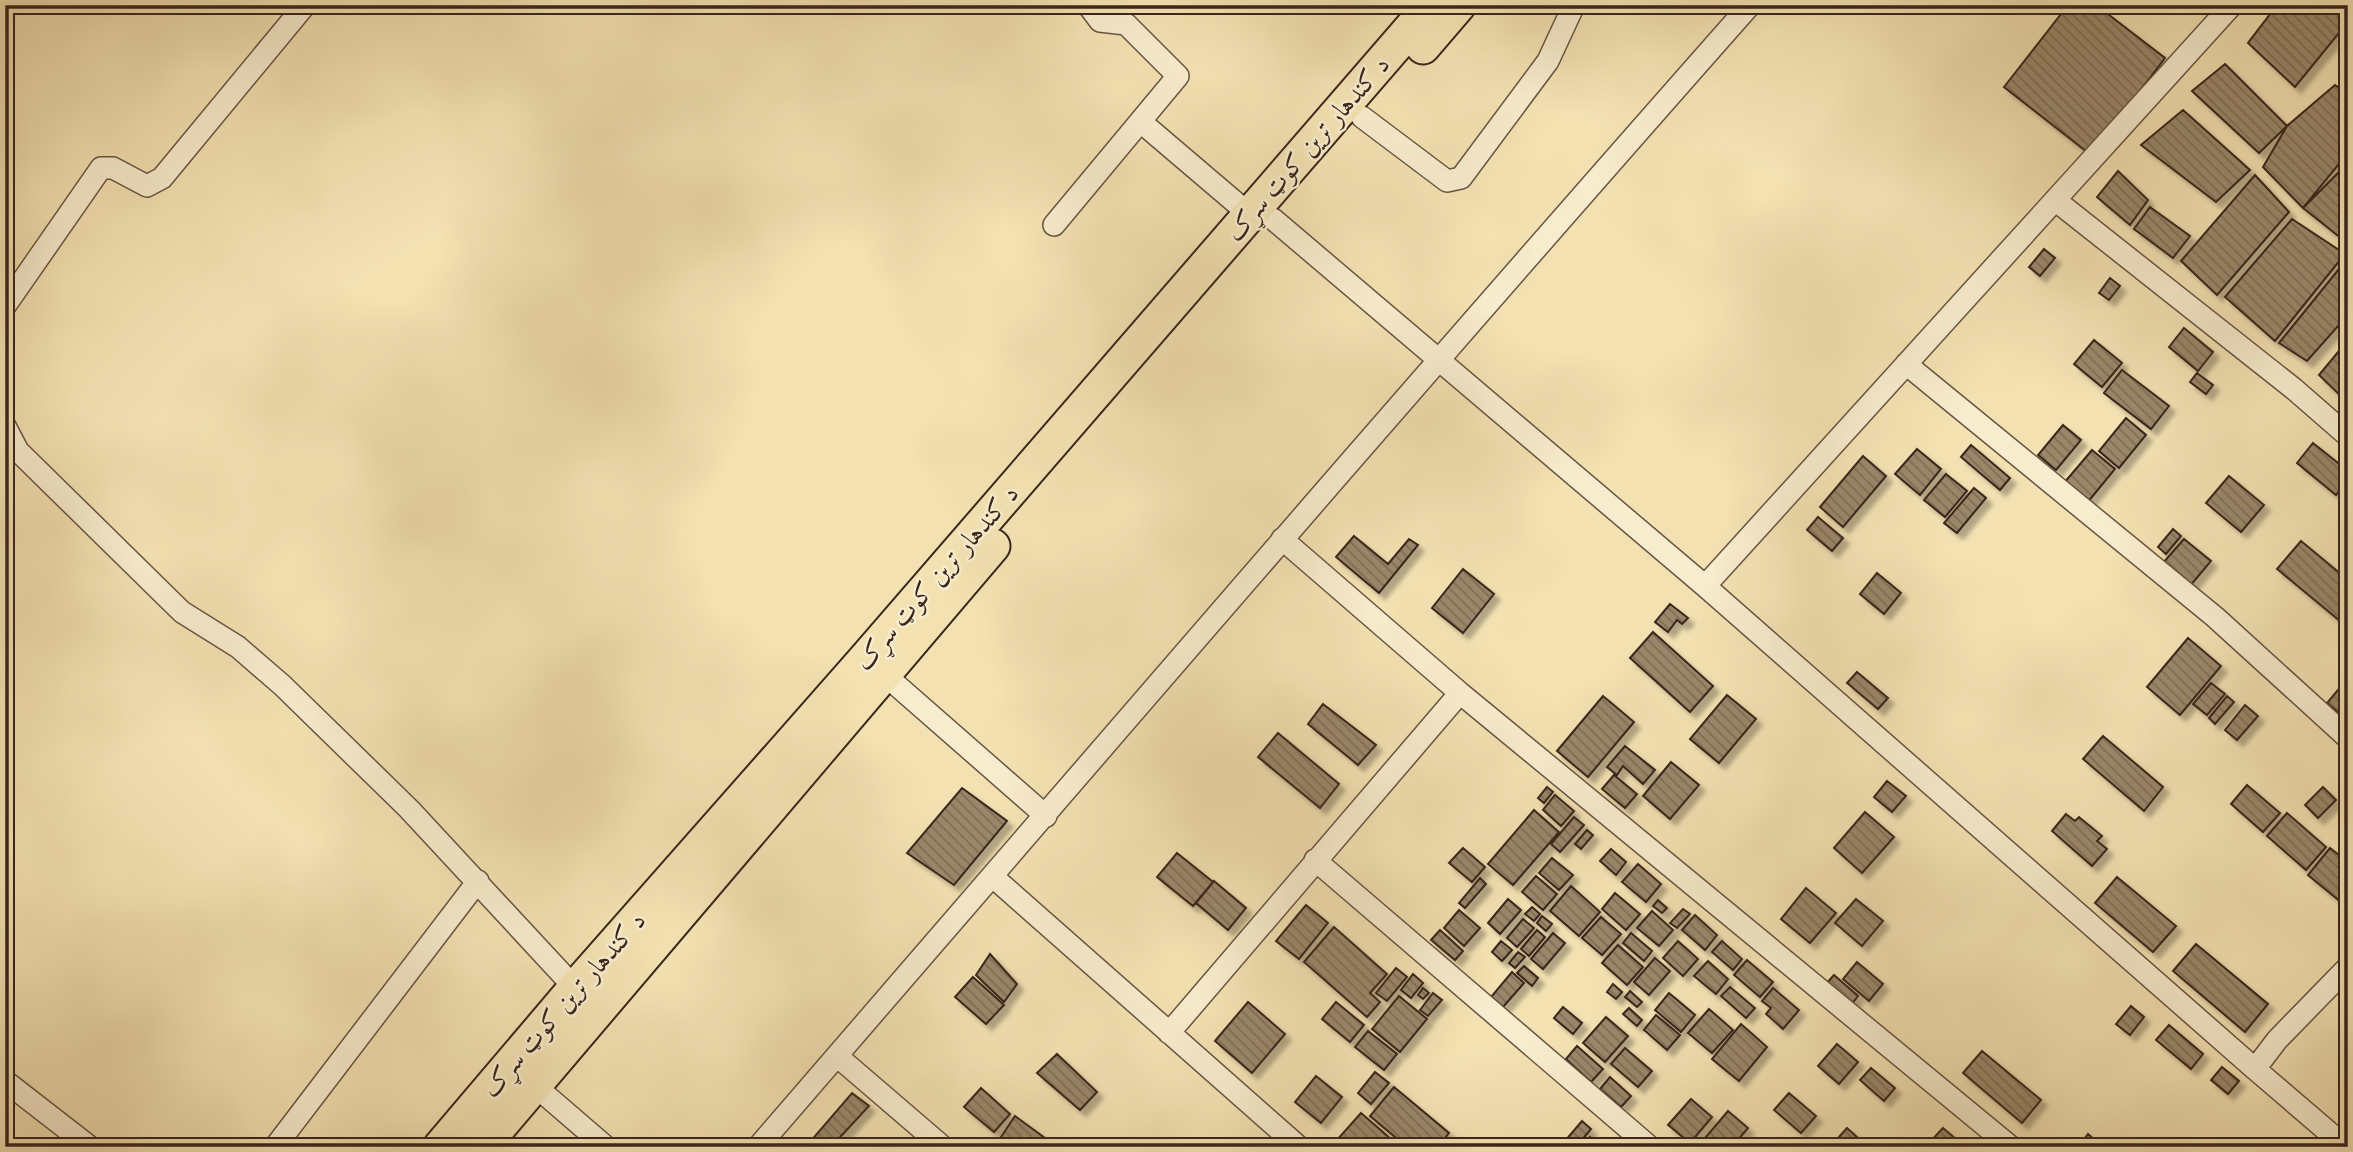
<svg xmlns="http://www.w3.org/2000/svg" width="2353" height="1152" viewBox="0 0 2353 1152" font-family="'IM FELL DW Pica',Amiri,serif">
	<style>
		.building { fill: url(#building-back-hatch); stroke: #3a251c; stroke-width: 2; filter: url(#shadow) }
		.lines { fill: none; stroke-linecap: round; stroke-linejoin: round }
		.minor-casing { stroke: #685442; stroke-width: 24 }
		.primary-casing { stroke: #3a251c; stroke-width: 37 }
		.minor { stroke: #f7eccd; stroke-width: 21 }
		.primary { stroke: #f3e1b2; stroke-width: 33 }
		.labels { text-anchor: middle; stroke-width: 5; stroke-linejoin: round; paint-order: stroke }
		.street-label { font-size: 26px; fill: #3a251c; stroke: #f7eccd }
	</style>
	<defs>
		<pattern id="building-back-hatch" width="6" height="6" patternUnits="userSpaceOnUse" patternTransform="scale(1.75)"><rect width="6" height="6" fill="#9a876a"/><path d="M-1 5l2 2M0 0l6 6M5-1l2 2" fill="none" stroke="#7f6e56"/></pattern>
		<filter id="shadow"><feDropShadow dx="6" dy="6" stdDeviation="2" flood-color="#0004"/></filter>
	</defs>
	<rect width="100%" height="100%" fill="#f3e1b2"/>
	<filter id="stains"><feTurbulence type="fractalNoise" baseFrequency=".00286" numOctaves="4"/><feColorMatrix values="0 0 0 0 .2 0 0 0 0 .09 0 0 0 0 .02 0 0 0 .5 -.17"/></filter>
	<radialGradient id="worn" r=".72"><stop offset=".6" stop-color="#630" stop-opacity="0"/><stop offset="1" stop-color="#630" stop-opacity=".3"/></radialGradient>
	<path class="building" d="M2068,5H2096L2165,58L2091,155L2004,87Z
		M2277,5H2348V22L2295,87L2248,43Z
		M2225,64L2287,126L2259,153L2192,91Z
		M2335,85L2348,95V153L2303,208L2263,167L2287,126Z
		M2183,110L2250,170L2216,202L2141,145Z
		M2348,163V242L2347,243L2303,208Z
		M2118,171L2148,200L2130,225L2097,197Z
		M2255,175L2289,212L2217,295L2181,261Z
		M2150,207L2190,236L2173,258L2134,229Z
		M2292,219L2345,254L2275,341L2225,297Z
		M2044,249L2055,258L2040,276L2029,267Z
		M2347,259L2348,315L2307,361L2279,343Z
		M2110,278L2120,286L2109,300L2099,293Z
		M2184,328L2213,352L2198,371L2169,347Z
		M2094,340L2122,363L2102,387L2074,364Z
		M2348,340V403L2319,375Z
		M2122,370L2169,406L2151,429L2104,393Z
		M2197,373L2213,385L2206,394L2190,382Z
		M2126,418L2146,435L2119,468L2099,451Z
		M2063,425L2081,440L2056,470L2038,455Z
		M2313,443L2348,471V481L2336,495L2297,463Z
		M1971,445L2010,478L2000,490L1961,457Z
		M1917,449L1941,469L1920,495L1895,474Z
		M2092,450L2115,469L2087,503L2064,483Z
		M1863,456L1886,476L1843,527L1820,507Z
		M1946,474L1967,491L1945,517L1924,500Z
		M2229,476L2264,505L2241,532L2206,503Z
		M1974,488L1986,498L1957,533L1944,523Z
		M2348,491V507L2340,501Z
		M1818,517L1843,538L1832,551L1807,530Z
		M2173,529L2181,536L2166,554L2158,547Z
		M1354,536L1388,564L1409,539L1418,545L1379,593L1336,557Z
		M2184,539L2211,561L2190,586L2163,563Z
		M2301,541L2348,580V612L2340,621L2277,569Z
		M1463,569L1494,594L1463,633L1432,608Z
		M1877,573L1901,593L1884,614L1860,594Z
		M1670,604L1688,618L1682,624L1677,620L1668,632L1655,622Z
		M1653,632L1713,686L1690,712L1630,658Z
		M2188,638L2221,666L2180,715L2147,687Z
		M1857,672L1888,698L1878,709L1847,683Z
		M2211,683L2225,694L2207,715L2193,704Z
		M2342,685L2348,689V703L2339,713L2327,703Z
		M1727,695L1756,719L1719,763L1690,739Z
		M1603,696L1634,722L1588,777L1557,751Z
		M2227,696L2234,702L2215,724L2209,718Z
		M1323,704L1376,745L1358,765L1308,724Z
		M2245,705L2258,716L2237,740L2225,730Z
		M1278,733L1339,784L1320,808L1258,757Z
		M2103,736L2163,787L2144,811L2083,759Z
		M1625,746L1655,770L1643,784L1623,766L1617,775L1607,767Z
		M1671,762L1699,785L1670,819L1643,796Z
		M1614,775L1637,794L1625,808L1602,789Z
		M1887,781L1906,796L1892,812L1874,797Z
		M2247,785L2280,813L2263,832L2231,804Z
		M1547,787L1553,792L1544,803L1538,798Z
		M2323,787L2336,800L2318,818L2305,805Z
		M962,788L1007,821L954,885L907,853Z
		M1555,795L1574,811L1561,826L1543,810Z
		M1534,810L1559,832L1513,885L1488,864Z
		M1865,812L1894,837L1862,873L1834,848Z
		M2287,813L2326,847L2306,870L2267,836Z
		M2066,814L2075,821L2079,817L2102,836L2097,841L2107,849L2092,866L2052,831Z
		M1574,817L1584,825L1560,852L1551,844Z
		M1587,830L1593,835L1581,849L1575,844Z
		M1463,848L1485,867L1472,882L1449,863Z
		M2330,848L2348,862V908L2308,875Z
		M1611,849L1626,862L1616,875L1600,861Z
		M1177,853L1213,882L1193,906L1157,877Z
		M1552,858L1573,875L1559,890L1539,873Z
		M1638,864L1661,884L1646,902L1622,882Z
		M1536,876L1557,894L1543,910L1522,892Z
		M2117,877L2176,926L2153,952L2095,903Z
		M1480,878L1486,884L1465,908L1459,903Z
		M1214,881L1246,908L1228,930L1196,903Z
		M1571,886L1600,912L1579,936L1550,911Z
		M1806,888L1836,913L1810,943L1781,919Z
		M1615,893L1640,914L1626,930L1602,909Z
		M1508,899L1521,910L1500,934L1488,923Z
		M1856,899L1883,921L1862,946L1835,923Z
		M1658,900L1667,908L1662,913L1653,906Z
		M1306,905L1328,923L1299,959L1276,941Z
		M1532,907L1540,914L1534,921L1525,914Z
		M1683,909L1690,914L1677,928L1670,923Z
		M1459,910L1480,928L1464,946L1444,928Z
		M1652,911L1673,930L1659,946L1637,928Z
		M1695,915L1717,935L1705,950L1682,930Z
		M1542,916L1552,924L1546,931L1537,923Z
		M1601,917L1621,934L1602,955L1582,938Z
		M1523,919L1534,928L1517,947L1507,938Z
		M1334,927L1387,974L1370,993L1380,1002L1367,1017L1304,962Z
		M1440,930L1463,951L1455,960L1431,940Z
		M1537,930L1545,937L1529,956L1521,949Z
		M1553,933L1565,943L1543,969L1531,959Z
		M1631,933L1652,951L1644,961L1623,943Z
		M1501,941L1512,950L1502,961L1492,952Z
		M1678,941L1698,959L1683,976L1663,958Z
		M1722,941L1742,959L1733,970L1712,952Z
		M2196,944L2268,1004L2245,1032L2173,971Z
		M1618,945L1643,967L1627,985L1602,963Z
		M1518,952L1525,957L1515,968L1509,963Z
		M990,954L1017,984L1004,1002L976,975Z
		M1655,958L1670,971L1649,995L1634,982Z
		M1747,960L1773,982L1760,997L1734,975Z
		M1708,961L1728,979L1716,994L1694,976Z
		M1857,962L1883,984L1869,1001L1843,979Z
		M1524,966L1538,978L1532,986L1517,973Z
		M1396,968L1407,977L1387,1001L1376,993Z
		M1512,972L1524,983L1503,1007L1491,997Z
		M1413,974L1423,983L1411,998L1401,990Z
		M1834,975L1858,996L1851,1005L1826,984Z
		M973,977L1004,1005L986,1024L955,997Z
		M1613,984L1622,992L1616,999L1607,992Z
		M1730,987L1755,1008L1746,1018L1721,996Z
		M1423,988L1429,993L1423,999L1418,995Z
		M1773,988L1799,1010L1783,1029L1766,1014L1771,1008L1762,1001Z
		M1630,991L1642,1002L1637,1007L1625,997Z
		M1433,993L1442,1000L1428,1016L1420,1010Z
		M1669,993L1695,1015L1681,1032L1655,1010Z
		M1399,996L1427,1019L1400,1052L1372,1029Z
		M1248,1002L1285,1034L1252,1073L1215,1041Z
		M1336,1002L1364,1025L1350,1042L1322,1019Z
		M2131,1006L2144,1017L2130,1035L2116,1024Z
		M1563,1007L1582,1023L1573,1034L1554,1018Z
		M1629,1008L1642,1020L1637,1026L1623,1014Z
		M1709,1009L1733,1030L1712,1053L1688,1033Z
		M1656,1015L1680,1035L1667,1050L1644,1030Z
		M1606,1017L1628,1036L1605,1062L1583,1043Z
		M1741,1024L1767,1047L1739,1081L1712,1059Z
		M2169,1025L2203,1054L2191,1069L2156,1040Z
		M1368,1031L1397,1054L1384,1070L1355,1047Z
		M1837,1044L1858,1062L1839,1084L1818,1066Z
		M1577,1046L1603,1069L1591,1082L1566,1059Z
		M1625,1048L1652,1071L1638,1087L1611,1064Z
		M1982,1051L2041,1100L2022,1123L1963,1073Z
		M1057,1054L1097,1092L1080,1110L1037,1073Z
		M2222,1067L2239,1081L2228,1094L2211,1080Z
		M1871,1068L1895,1088L1884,1101L1860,1080Z
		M1375,1072L1389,1083L1371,1104L1358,1093Z
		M1316,1076L1342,1097L1321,1123L1295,1102Z
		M1610,1077L1631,1096L1621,1107L1600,1089Z
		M1394,1087L1449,1133L1438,1147H1407L1370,1116Z
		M981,1088L1010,1114L994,1132L964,1107Z
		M852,1093L869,1106L831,1147H814L809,1143Z
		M1789,1093L1816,1116L1801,1133L1774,1110Z
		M1691,1099L1712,1117L1690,1143L1668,1125Z
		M1728,1111L1748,1128L1732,1147H1703L1700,1144Z
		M1361,1113L1400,1147H1345L1337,1140Z
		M1015,1116L1049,1141L1045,1147H1008L999,1140Z
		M1582,1121L1591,1129L1576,1147H1571L1565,1141Z
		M1847,1128L1868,1147H1830Z
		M1943,1128L1965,1147H1936L1930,1142Z
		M2088,1134L2103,1147H2078Z
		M1590,1137L1598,1144L1596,1147H1585L1583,1145Z"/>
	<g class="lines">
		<defs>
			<path id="minor" d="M1362,117L1447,181L1461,178L1548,61L1574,5
				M1141,122L1249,214
				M2055,200L2294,389L2348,436
				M1273,219L1705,586L2255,1069L2277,1040L2348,967
				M1054,225L1178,76L1126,24L1100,21L1088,5
				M5,306L101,168H113L147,186L162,178L305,5
				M1906,364L2215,617L2348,738
				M5,426L18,451L182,612L238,647L282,685L409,809L575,988
				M1282,539L1460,693L2011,1147
				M1705,586L2232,5
				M877,668L1046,816
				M1315,860L1650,1147
				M992,876L1299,1147
				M1169,1033L1460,693
				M837,1056L943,1147
				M2255,1069L2346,1147
				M5,1081L90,1147
				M534,1085L606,1147
				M275,1147L478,881
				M758,1147C1088,765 1416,383 1750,5"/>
			<path id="primary" d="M1423,47L1459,5
				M440,1147L575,988L865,659L1431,5
				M482,1147L993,546"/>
		</defs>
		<use href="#minor" class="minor-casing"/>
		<use href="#primary" class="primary-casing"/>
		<use href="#minor" class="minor"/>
		<use href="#primary" class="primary"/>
	</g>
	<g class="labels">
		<g class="street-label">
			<text transform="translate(1307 148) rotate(-49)" y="9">د کندهار ترين کوټ سړک</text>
			<text transform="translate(936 577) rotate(-49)" y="9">د کندهار ترين کوټ سړک</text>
			<text transform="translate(563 1004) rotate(-49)" y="9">د کندهار ترين کوټ سړک</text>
		</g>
	</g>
	<rect width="2353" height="1152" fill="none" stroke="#f3e1b2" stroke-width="28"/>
	<rect x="7" y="7" width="2339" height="1138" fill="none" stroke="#3a251c" stroke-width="3.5"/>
	<rect x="14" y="14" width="2325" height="1124" fill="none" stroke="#3a251c" stroke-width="2"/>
	<rect width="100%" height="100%" filter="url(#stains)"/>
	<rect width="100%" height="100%" fill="url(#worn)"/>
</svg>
